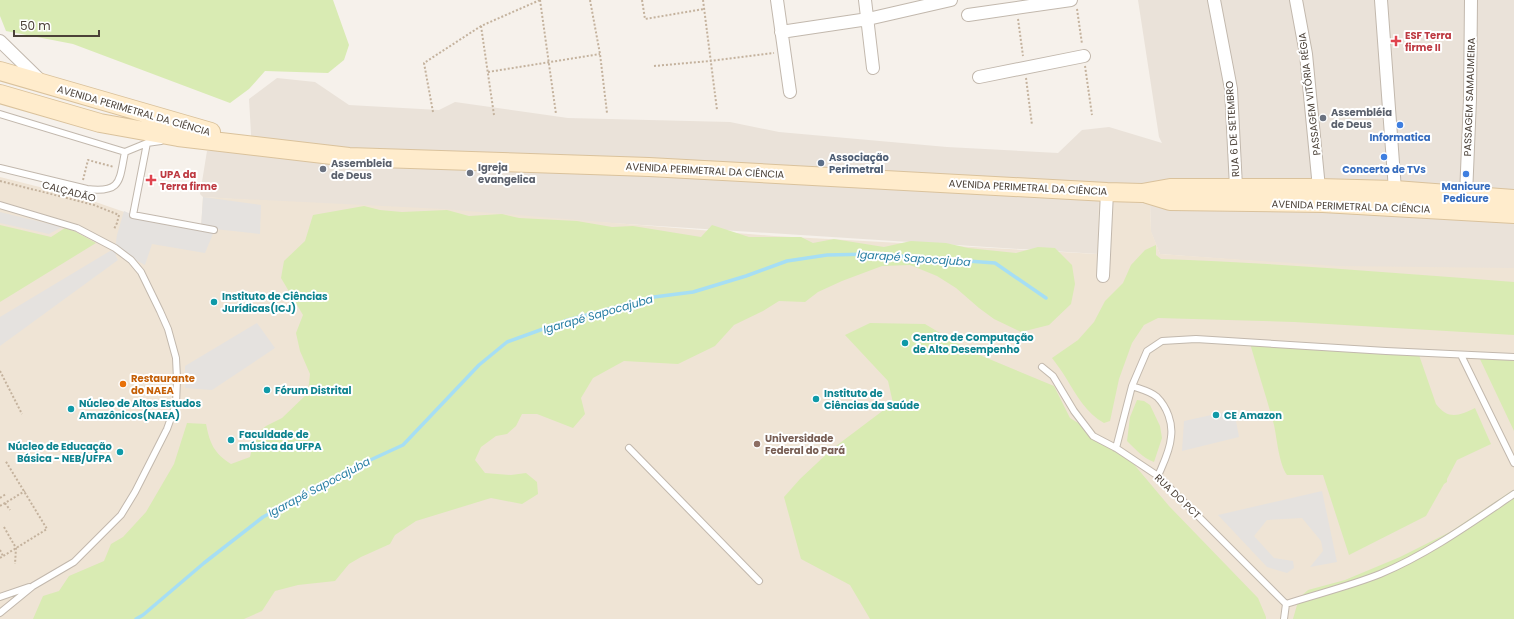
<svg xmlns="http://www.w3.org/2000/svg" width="1514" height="619" viewBox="0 0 1514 619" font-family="Poppins,sans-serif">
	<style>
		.residential { fill: #eae2d9 }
		.education { fill: #efe4d5 }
		.green { fill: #d9ebb3 }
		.parking { fill: #e5e2df }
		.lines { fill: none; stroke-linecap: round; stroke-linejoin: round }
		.stream { stroke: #a6def4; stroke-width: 3.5 }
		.service-casing { stroke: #c2b8ad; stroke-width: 8 }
		.minor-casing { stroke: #c2b8ad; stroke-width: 14 }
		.secondary-casing { stroke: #dac29c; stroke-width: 20 }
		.path { stroke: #c4b29d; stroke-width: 2; stroke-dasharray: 2 2; stroke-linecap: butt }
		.service { stroke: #fff; stroke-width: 6 }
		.minor { stroke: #fff; stroke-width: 12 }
		.secondary { stroke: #ffeccc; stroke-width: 18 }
		.health-dot { fill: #e0444e; stroke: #fff; stroke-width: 1.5 }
		.worship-dot { fill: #6b7280; stroke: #fff; stroke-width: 1.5 }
		.shop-dot { fill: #3f7fe0; stroke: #fff; stroke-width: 1.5 }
		.service-dot { fill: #5c6f8a; stroke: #fff; stroke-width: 1.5 }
		.culture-dot { fill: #0f9aa8; stroke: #fff; stroke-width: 1.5 }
		.food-dot { fill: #e8710a; stroke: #fff; stroke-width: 1.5 }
		.education-dot { fill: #8d6e63; stroke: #fff; stroke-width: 1.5 }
		.labels { text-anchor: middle; stroke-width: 4; stroke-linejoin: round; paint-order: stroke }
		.health-label { font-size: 10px; font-weight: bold; fill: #be3a42; stroke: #fff; text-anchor: start }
		.street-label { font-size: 10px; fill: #4b4138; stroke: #fff }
		.worship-label { font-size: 10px; font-weight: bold; fill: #5b616d; stroke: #fff; text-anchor: start }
		.shop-label { font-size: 10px; font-weight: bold; fill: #366cbe; stroke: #fff }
		.service-label { font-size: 10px; font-weight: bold; fill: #4e5e75; stroke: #fff; text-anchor: start }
		.culture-label { font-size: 10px; font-weight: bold; fill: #0d838f; stroke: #fff; text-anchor: start }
		.food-label { font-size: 10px; font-weight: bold; fill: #c56008; stroke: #fff; text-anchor: start }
		.education-label { font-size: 10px; font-weight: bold; fill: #785e54; stroke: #fff; text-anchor: start }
		.water-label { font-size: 11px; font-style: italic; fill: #277ea3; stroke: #fff }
	</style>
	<rect width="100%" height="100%" fill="#f6f1eb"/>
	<path class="residential" d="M1138,0H1514V281L1160,254L1151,232L1150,203L1099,196L1098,254L203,197L200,194L207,151H252L249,99L277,78L315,82L349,105L439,110L455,102L568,118L730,122L779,132L947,147L1058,153L1082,130L1109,127L1162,143L1159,137Z"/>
	<path class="education" d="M0,177L87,199L133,215L201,228L203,197L443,209L774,236L1097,254L1099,196L1150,203L1151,231L1160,254L1336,266L1514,268V619H0Z"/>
	<path class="green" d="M0,0H333L349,45L344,60L328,73L265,71L249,89L230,103L73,44L6,31L0,16Z
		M364,206L380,210L402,212L447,210L469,216L502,214L519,218L577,221L612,227L633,226L701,237L712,225L749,237H801L813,243L834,239L884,247L911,241L946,243L968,248L1016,253L1038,247L1055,248L1072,265L1075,284L1071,304L1049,325L1021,332L994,319L979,308L956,288L937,276L910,265L882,266L842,281L818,292L805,302L779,301L763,311L734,325L715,346L678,364L624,361L593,378L581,398L585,414L573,428L537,414H522L516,426L507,434L496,436L481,447L475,460L485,473L511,475L526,473L537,482L538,494L522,504L491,498L416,521L395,535L390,544L361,557L349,564L335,581L298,585L275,591L262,611L244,619H33L43,596L59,591L69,576L104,561L111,544L123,537L146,512L174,464L187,423L206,424C210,444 214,453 231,464L250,457L255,435L266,426L282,418L308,393L310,374L300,351L296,333L303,315L281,278L284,261L305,241L313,215Z
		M0,225L51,237L65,228L76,232L96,243L0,302Z
		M1156,245V255L1161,259C1279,263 1396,273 1514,282V335L1294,322L1158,318L1144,325L1132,343L1119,379L1110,421L1104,423C1086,413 1077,396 1066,378C1062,371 1057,365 1052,358L1078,340L1094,322L1105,301L1123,283L1131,265L1145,250Z
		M870,323L925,324L970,351L1054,386L1070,418L1121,449L1169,506L1258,598L1266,617V619H870L850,585L801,559L784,497L800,479L832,449L893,403L888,381L845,335Z
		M1249,340L1419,355L1436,404C1448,420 1459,416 1475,408L1491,444L1457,460L1447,479V482L1444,484L1426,516L1349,555L1323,475H1287C1279,464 1277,439 1274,425C1266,396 1257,368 1249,340Z
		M1479,357L1514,359V431Z
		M1137,400L1144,401L1150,405L1160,426L1162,438L1154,462C1143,458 1135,449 1127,441L1130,417Z
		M1513,490L1514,491V619H1293L1299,598L1308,590L1345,580L1400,557L1450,532Z"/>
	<path class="parking" d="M203,197L261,205L260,234L215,229L205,253L152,244L145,265L115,249L116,256L118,260L0,346V317L115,248L117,235L124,211L133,215L201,228Z
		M0,212L62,227L49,234L0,223Z
		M257,323L275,348L212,390L185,388V366Z
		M1234,410L1239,437L1182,451L1184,421Z
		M1322,491L1337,562L1310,567L1323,551L1321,541L1302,518L1267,520L1254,536L1274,558L1293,561L1294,568L1287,573L1267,567L1218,515Z"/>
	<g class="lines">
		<path class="stream" d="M136,619L143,615L204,563L263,517L355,467L403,445L479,365L507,342L568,320L654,297L693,292L746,276L787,261L827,255L872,254L995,263L1046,298"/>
		<defs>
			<path id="service" d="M0,114L125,152L147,143L161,141
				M147,143L133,215L214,230
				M0,168L87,189C122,193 119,181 125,152
				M0,205L77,228L115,248L131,260L141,272L160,311L168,329L176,358L177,379L176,404L167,429L135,492L121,515L74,562L33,586L0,613
				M1461,355L1514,463
				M1042,367L1053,376L1074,411L1093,436L1116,448L1158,476L1286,604
				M1132,386C1140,389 1150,391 1157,397C1167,407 1173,423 1171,437C1170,451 1163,464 1158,476
				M629,448L759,581
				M1116,448L1132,386L1147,351L1162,341L1196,339L1386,351L1514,357
				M0,597L29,587
				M1286,604C1317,594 1350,586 1380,574C1428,554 1471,523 1514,494
				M1284,619L1286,604"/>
			<path id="minor" d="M777,0L790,92
				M865,0L873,68
				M1214,0L1231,89L1236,187
				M1296,0L1306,54L1319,188
				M1381,0L1395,190
				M968,15L1071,0
				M781,32L868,19L951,0
				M0,41L42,82
				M979,77L1084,56
				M1466,195L1470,99L1471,0
				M1103,276L1107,192"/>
			<path id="secondary" d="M0,71L211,132
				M0,94L100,123L178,137L349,157L649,167L1107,192L1142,193L1170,188H1319L1395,190L1514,199
				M1147,194L1170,201L1323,203L1514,214"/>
		</defs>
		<use href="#service" class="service-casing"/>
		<use href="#minor" class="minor-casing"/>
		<use href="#secondary" class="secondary-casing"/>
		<path class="path" d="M540,0L556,114
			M590,0L600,54L607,113
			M642,0L645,19L704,9
			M703,0L717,110
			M1077,9L1082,44
			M1018,19L1023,56
			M481,26L494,115
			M654,66L710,61L774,53
			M1085,66L1092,115
			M488,72L600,54
			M1026,78L1032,125
			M433,112L424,63L481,26L540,0
			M83,180L88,160L114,167
			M0,181L94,205L119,215L117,223L114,229
			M0,371L22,414
			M0,498L6,494
			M5,503L10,510
			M0,506L25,491
			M4,527L16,548L15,564
			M0,550L3,556
			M0,558L47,529L5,460"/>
		<use href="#service" class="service"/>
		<use href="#minor" class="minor"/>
		<use href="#secondary" class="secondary"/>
	</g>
	<g class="health-dot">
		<path d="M1394 35h4v4h4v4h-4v4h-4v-4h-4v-4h4z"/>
		<path d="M149 174h4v4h4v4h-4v4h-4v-4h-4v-4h4z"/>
	</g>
	<g class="worship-dot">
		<circle cx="1323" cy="118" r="4"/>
		<circle cx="323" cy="169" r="4"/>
		<circle cx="470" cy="173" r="4"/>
	</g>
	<g class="shop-dot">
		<circle cx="1400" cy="125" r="4"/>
		<circle cx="1384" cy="157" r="4"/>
		<circle cx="1466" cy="174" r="4"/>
	</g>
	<circle class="service-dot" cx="821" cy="163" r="4"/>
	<g class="culture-dot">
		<circle cx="214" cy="302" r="4"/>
		<circle cx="905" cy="343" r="4"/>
		<circle cx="267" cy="390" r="4"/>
		<circle cx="816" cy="399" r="4"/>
		<circle cx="71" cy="409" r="4"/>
		<circle cx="1216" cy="415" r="4"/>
		<circle cx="231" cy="440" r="4"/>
		<circle cx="120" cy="452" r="4"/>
	</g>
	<circle class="food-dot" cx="123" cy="384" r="4"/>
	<circle class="education-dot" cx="757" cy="444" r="4"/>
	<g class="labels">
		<g class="health-label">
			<text x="1405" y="39">ESF Terra<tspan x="1405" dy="12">firme II</tspan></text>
			<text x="160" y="178">UPA da<tspan x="160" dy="12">Terra firme</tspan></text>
		</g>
		<g class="street-label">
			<text transform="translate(1309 94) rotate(-97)" y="4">PASSAGEM VITÓRIA RÉGIA</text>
			<text transform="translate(1469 97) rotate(-88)" y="4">PASSAGEM SAMAUMEIRA</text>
			<text transform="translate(134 110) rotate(16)" y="4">AVENIDA PERIMETRAL DA CIÊNCIA</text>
			<text transform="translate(1232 129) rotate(-94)" y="4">RUA 6 DE SETEMBRO</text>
			<text transform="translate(705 170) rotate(3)" y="4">AVENIDA PERIMETRAL DA CIÊNCIA</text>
			<text transform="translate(1028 187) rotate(3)" y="4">AVENIDA PERIMETRAL DA CIÊNCIA</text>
			<text transform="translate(69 191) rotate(15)" y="4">CALÇADÃO</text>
			<text transform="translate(1351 206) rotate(2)" y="4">AVENIDA PERIMETRAL DA CIÊNCIA</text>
			<text transform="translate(1178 496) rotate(44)" y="4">RUA DO PCT</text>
		</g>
		<g class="worship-label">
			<text x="1331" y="116">Assembléia<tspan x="1331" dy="12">de Deus</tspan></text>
			<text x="331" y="167">Assembleia<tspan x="331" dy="12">de Deus</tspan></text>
			<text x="478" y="171">Igreja<tspan x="478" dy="12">evangelica</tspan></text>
		</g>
		<g class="shop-label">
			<text x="1400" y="141">Informatica</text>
			<text x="1384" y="173">Concerto de TVs</text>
			<text x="1466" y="190">Manicure<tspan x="1466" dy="12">Pedicure</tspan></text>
		</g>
		<g class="service-label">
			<text x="829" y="161">Associação<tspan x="829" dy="12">Perimetral</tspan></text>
		</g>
		<g class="culture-label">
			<text x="222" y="300">Instituto de Ciências<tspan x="222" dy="12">Jurídicas(ICJ)</tspan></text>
			<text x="913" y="341">Centro de Computação<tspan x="913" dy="12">de Alto Desempenho</tspan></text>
			<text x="275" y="394">Fórum Distrital</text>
			<text x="824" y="397">Instituto de<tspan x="824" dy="12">Ciências da Saúde</tspan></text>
			<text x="79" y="407">Núcleo de Altos Estudos<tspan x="79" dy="12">Amazônicos(NAEA)</tspan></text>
			<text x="1224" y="419">CE Amazon</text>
			<text x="239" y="438">Faculdade de<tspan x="239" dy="12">música da UFPA</tspan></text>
			<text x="112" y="450" text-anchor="end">Núcleo de Educação<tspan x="112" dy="12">Básica - NEB/UFPA</tspan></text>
		</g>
		<g class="food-label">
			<text x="131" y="382">Restaurante<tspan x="131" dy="12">do NAEA</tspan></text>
		</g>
		<g class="education-label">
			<text x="765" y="442">Universidade<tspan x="765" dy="12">Federal do Pará</tspan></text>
		</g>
		<g class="water-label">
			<text transform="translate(914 258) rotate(4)" y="4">Igarapé Sapocajuba</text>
			<text transform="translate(598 314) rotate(-16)" y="4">Igarapé Sapocajuba</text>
			<text transform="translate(319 487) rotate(-28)" y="4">Igarapé Sapocajuba</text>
		</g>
	</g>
	<path d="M14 30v6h85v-6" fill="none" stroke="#4b4138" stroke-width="2"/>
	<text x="20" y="30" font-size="12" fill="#4b4138" stroke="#ffffff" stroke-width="3" paint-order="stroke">50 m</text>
</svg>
